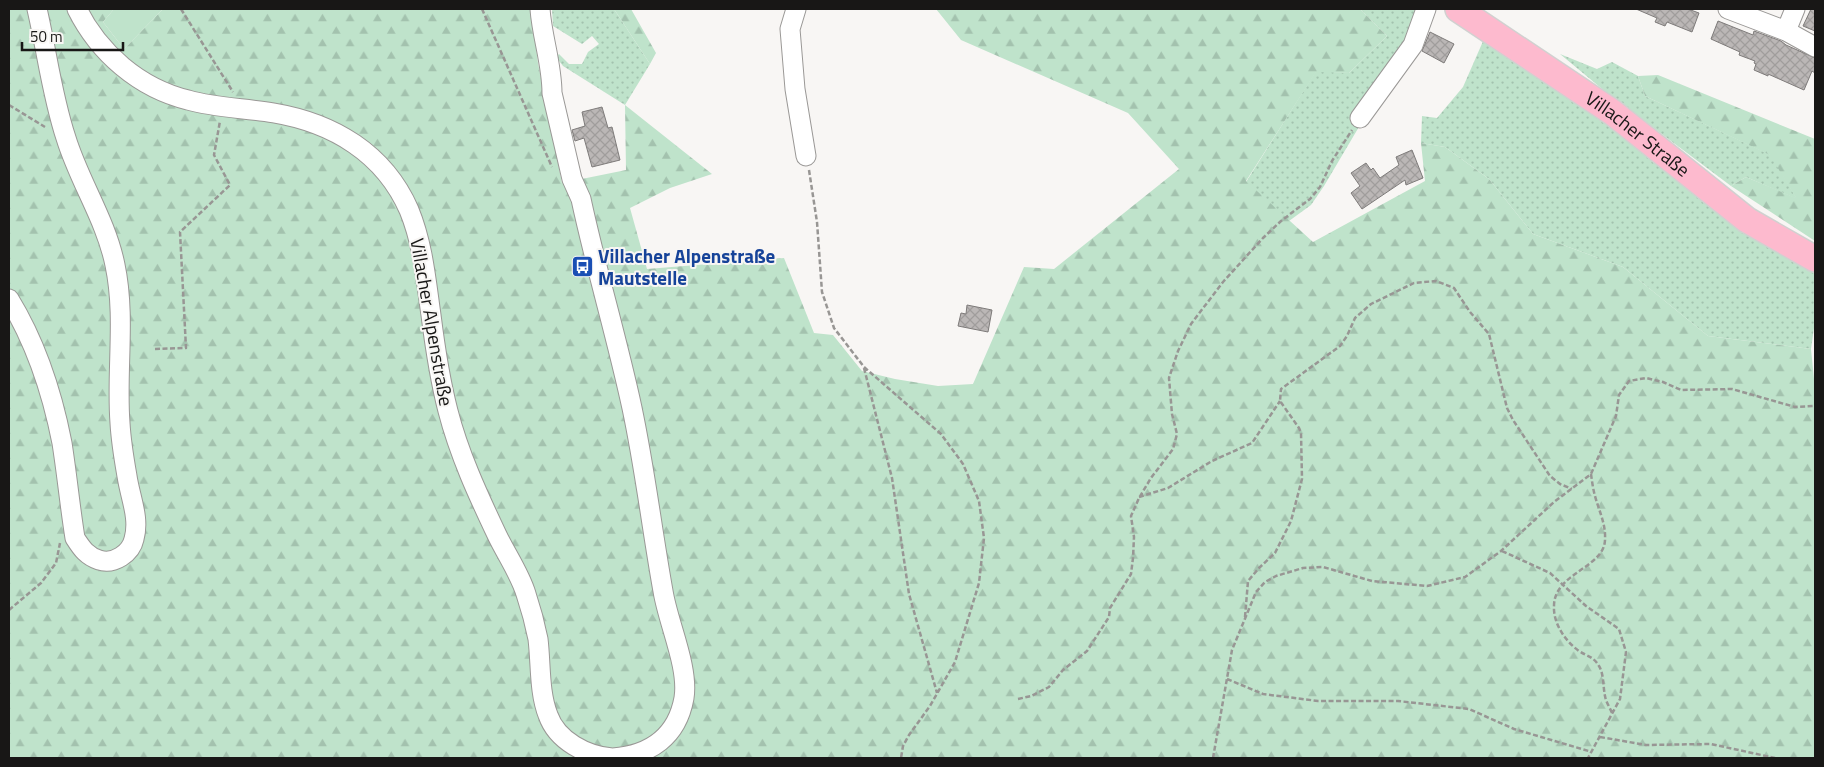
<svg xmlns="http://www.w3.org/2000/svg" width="1824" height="767" viewBox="0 0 1824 767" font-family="'Titillium Web',sans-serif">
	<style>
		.green { fill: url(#green-dots) }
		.forest { fill: url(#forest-firs) }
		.pitch { fill: #bfe3cb }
		.building { fill: url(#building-cross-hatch); stroke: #7e7b7a }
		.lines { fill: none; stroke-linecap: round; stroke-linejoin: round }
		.minor-casing { stroke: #9a9896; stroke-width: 21 }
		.major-casing { stroke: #d1d1d0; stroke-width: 28 }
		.path { stroke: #989694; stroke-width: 2.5; stroke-dasharray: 5 2.5; stroke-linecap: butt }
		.minor { stroke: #fff; stroke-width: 19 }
		.major { stroke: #fdbace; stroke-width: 25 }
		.labels { text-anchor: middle; stroke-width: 4; stroke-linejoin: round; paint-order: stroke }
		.street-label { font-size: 19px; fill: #181716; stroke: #f8f6f4 }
		.transit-label { font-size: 19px; font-weight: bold; fill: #164399; stroke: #f8f6f4; text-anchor: start }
	</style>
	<defs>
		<pattern id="green-dots" width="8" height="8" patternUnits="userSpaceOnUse" patternTransform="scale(1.25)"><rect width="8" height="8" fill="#bfe3cb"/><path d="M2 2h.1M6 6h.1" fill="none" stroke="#a3c2ae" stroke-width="1.8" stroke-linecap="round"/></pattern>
		<pattern id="forest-firs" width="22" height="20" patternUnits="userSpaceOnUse" patternTransform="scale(1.25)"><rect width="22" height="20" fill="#bfe3cb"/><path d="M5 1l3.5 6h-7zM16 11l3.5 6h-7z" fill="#a3c2ae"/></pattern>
		<pattern id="building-cross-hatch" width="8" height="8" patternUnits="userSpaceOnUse" patternTransform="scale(1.25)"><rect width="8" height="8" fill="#bbb7b6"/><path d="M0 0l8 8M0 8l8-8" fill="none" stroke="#a09d9c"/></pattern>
	</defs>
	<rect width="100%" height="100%" fill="#f8f6f4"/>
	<path class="green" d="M552,9H614L650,64L625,105L563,66L556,57L559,54L569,64H582L588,52L599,44L592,36L582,44L553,26Z
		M1360,9H1418L1408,44L1324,186L1311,205L1289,221L1246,182L1316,71L1349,73L1387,36Z
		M1484,39L1608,121L1748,229L1815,274V321L1811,349L1708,336L1623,267L1533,234L1489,179L1445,147L1421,143L1422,116L1437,118L1463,87Z
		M1560,54L1597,69L1612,62L1638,76L1645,96L1771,155L1797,199L1746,177L1731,186L1607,93Z"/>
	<path class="forest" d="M9,9H114L103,22L124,49L163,9H531L538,63L562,183L626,170L625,105L712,174L670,188L630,208L647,269L784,258L814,333L833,335L862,371L895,379L938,386L973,384L1024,267L1054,269L1179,169L1128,113L961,40L936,9H1360L1387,36L1349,73L1316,72L1246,181L1313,242L1425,181L1421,143L1445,147L1489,179L1533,234L1623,267L1708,336L1811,349L1815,389V758H9Z
		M614,9H631L656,53L650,64Z
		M1658,75L1815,139V241L1731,186L1746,177L1796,198L1770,155L1645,96L1638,76Z"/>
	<path class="pitch" d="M114,9H163L124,49L103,22Z"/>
	<path class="building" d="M1636,9H1688L1699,13L1692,32L1667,22L1665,26L1655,22L1657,18Z
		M1811,9H1815V31L1803,26Z
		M1718,21L1753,35L1754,31L1781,41L1786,45L1815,58V73L1812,71L1804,90L1768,74V76L1754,70L1756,64L1754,63L1755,61L1739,55L1740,52L1711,39Z
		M1430,32L1454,44L1444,63L1422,51Z
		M602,107L608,128L612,127L620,160L592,167L584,138L575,141L572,130L585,126L582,112Z
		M1412,150L1423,178L1406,185L1405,180L1362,209L1351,193L1360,186L1351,173L1366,163L1371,170L1373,168L1380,178L1399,165L1396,157Z
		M967,305L992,310L988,332L958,326L961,313L966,314Z"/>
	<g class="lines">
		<defs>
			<path id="minor" d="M77,9C99,53 139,88 188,100C216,108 245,108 274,113C333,123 384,153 409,210C423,244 426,280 431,315C435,347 440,380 448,411C459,454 478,495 497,535C506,554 520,574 526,594C531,609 535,624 538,639C541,664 539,692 548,715C557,741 587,756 612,758
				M540,9C542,37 552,64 552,93L572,179L581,199C596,269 617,338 632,408C645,469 652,530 663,591C668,623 689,667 684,698C677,737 650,755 613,758
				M796,9L790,29L795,89L806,156
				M1728,9L1786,31L1815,47
				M1786,31L1795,9
				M1360,118L1413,45L1426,9
				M9,299C36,343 52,392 62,443C67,475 70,507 75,538C82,549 87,556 99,560C114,565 131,553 134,539C140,518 130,497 127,476C124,459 121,441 120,423C116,371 126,317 115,265C106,220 79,181 66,138C52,96 47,52 37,9"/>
			<g id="major">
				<path id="s1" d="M1458,9L1612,112L1747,220L1815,259"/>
			</g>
		</defs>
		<use href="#minor" class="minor-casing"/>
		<use href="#major" class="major-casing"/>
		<path class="path" d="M181,9L233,92
			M482,9L552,167
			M9,105L45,127
			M809,170L817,222L822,292L834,328L864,367L941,434L963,464L979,501L984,538L979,583L955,662L930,706L909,735L903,746L901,758
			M155,349L186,348L180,232L230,185L214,155L220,121
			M864,368L892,478L909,594L937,693
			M1591,474C1592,481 1593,489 1595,496C1599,511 1606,524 1605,540C1604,568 1554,573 1554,606C1553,623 1565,641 1579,651C1588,657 1593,656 1599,666C1604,674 1603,687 1605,696C1606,702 1610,708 1612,713
			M1139,497L1168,488L1212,461L1252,443L1280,401
			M1502,551L1550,573L1586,606L1619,629L1626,652L1620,699L1588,758
			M9,610L41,583L56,563L60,543
			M1245,617L1248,581L1259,568L1275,553L1291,521L1302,479L1301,433L1299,428L1280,401L1281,389L1340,346L1347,336L1355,318L1371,304L1414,283L1436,281L1454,288L1470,312L1489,334L1507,408L1513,420L1550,476L1560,484L1572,489
			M1227,679L1263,694L1318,701H1398L1469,709L1514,729L1592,752
			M1018,699L1031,696L1049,687L1063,670L1087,651L1109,617L1110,608L1131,574L1133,558L1134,537L1131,516L1139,498L1151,478L1173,449L1177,434L1172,414L1169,378L1178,351L1191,324L1223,282L1263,238L1281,221L1310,199L1320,187L1332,161L1352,130
			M1600,737L1646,745L1711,744L1775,758
			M1213,758L1232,650L1256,592L1265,582L1276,576L1303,568L1323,567L1372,581L1427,586L1465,577L1501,551L1554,502L1591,474L1616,416L1619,395L1629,381L1646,378L1663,382L1681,390L1732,389L1795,407L1815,406"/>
		<use href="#minor" class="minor"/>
		<use href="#major" class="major"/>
	</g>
	<defs>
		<symbol id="bus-square" viewBox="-11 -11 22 22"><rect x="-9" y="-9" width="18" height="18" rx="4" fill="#1a4fb4" stroke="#f8f6f4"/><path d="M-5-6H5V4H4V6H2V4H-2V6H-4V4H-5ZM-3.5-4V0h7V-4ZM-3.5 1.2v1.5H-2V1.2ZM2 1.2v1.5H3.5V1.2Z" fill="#fff"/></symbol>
	</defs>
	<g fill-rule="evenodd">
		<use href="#bus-square" x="570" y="254" width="25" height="25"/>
	</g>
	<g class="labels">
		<g class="street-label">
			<text dy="7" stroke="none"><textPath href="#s1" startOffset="219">Villacher Straße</textPath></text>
			<text transform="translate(432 322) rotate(80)" y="7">Villacher Alpenstraße</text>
		</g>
		<g class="transit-label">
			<text x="598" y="263">Villacher Alpenstraße<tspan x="598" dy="22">Mautstelle</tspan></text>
		</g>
	</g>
	<rect width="1824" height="767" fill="none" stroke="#181716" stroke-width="20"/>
	<path d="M22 42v8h101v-8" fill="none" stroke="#181716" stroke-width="2.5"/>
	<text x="30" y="42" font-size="15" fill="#181716" stroke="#f8f6f4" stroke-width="4" paint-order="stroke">50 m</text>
</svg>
